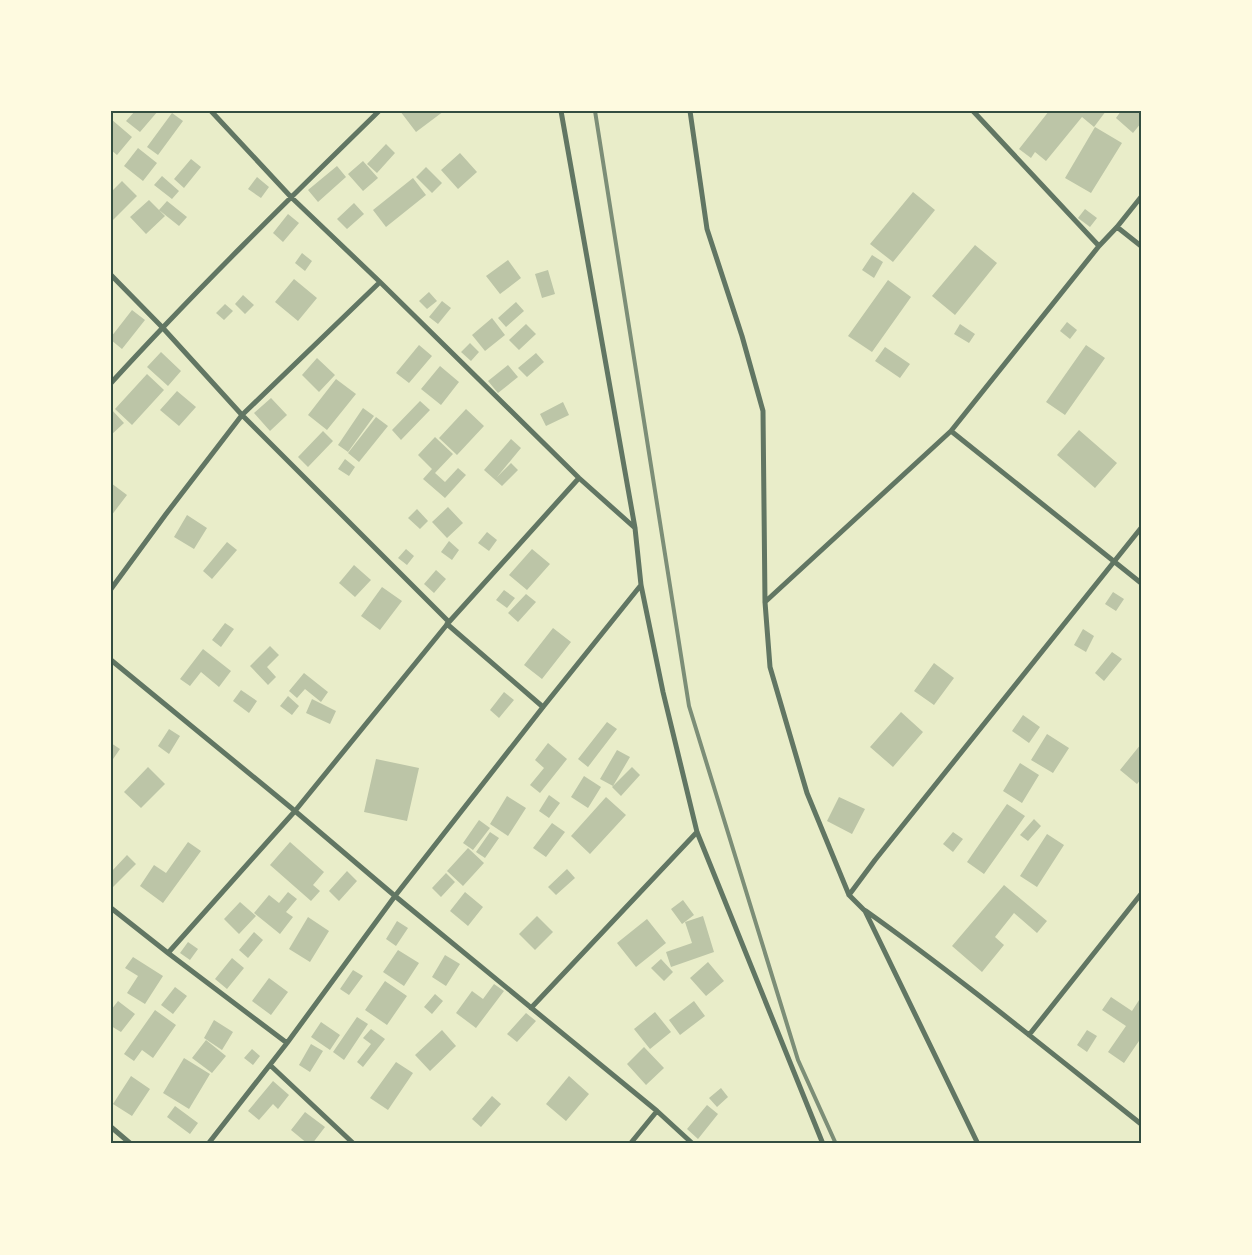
<svg xmlns="http://www.w3.org/2000/svg" width="1252" height="1255" viewBox="0 0 1252 1255" font-family="Mulish,sans-serif">
	<style>
		.building { fill: #bcc5a7 }
		.lines { fill: none; stroke-linecap: round; stroke-linejoin: round }
		.minor { stroke: #617663; stroke-width: 5 }
		.rail { stroke: #7c8e77; stroke-width: 4 }
		.neatline { fill: none; stroke: #344e41; stroke-width: 2 }
	</style>
	<rect width="100%" height="100%" fill="#e9edc9"/>
	<path class="building" d="M135,111H158L140,132L126,121Z
		M400,111H444L416,132Z
		M1049,111H1106L1094,127L1082,117L1046,161L1035,152L1031,158L1019,149Z
		M1121,111H1141V123L1133,133L1116,118Z
		M172,113L183,121L158,155L147,147Z
		M111,119L132,137L117,155L111,150Z
		M1095,127L1122,143L1091,193L1065,178Z
		M386,144L395,153L377,173L367,164Z
		M138,148L157,163L143,181L124,166Z
		M460,153L477,172L458,189L441,170Z
		M191,159L201,167L184,188L174,179Z
		M363,161L378,178L363,191L348,174Z
		M337,166L346,177L318,202L308,190Z
		M426,167L442,183L432,193L416,177Z
		M162,176L179,191L172,199L154,185Z
		M257,177L269,187L261,198L248,189Z
		M413,178L426,195L386,227L373,210Z
		M122,181L137,196L111,222V192Z
		M913,192L935,210L893,262L870,244Z
		M149,200L165,216L146,234L130,217Z
		M167,201L187,217L179,226L159,210Z
		M354,203L364,214L347,229L337,219Z
		M1085,209L1097,218L1090,227L1078,218Z
		M288,214L299,223L283,242L273,233Z
		M975,245L997,263L955,315L932,296Z
		M302,253L312,261L305,271L295,263Z
		M872,255L883,262L874,278L862,270Z
		M508,260L521,278L500,294L486,276Z
		M548,270L555,294L542,298L535,274Z
		M294,279L317,298L298,321L275,302Z
		M888,280L911,297L872,352L848,336Z
		M429,292L437,301L427,309L419,301Z
		M243,295L254,305L245,314L235,304Z
		M442,301L451,308L438,324L429,317Z
		M516,302L524,311L506,327L498,318Z
		M225,304L233,311L224,320L216,313Z
		M132,310L145,320L122,349L111,340V337Z
		M492,318L505,335L485,351L472,335Z
		M1067,322L1077,330L1070,339L1060,331Z
		M526,324L536,334L519,350L509,340Z
		M960,324L975,334L969,343L954,334Z
		M470,343L479,352L471,361L461,352Z
		M419,345L432,356L409,383L396,373Z
		M1086,345L1105,358L1065,415L1046,402Z
		M885,347L910,364L900,378L875,361Z
		M161,352L181,371L168,386L147,367Z
		M536,353L544,362L527,377L518,368Z
		M317,358L335,375L319,392L302,375Z
		M508,365L518,377L498,393L488,381Z
		M440,366L459,382L441,405L421,389Z
		M147,374L164,390L132,425L115,409Z
		M336,379L356,394L327,430L308,415Z
		M177,391L196,407L179,426L160,410Z
		M271,398L287,415L270,431L254,413Z
		M420,401L430,410L401,440L392,430Z
		M563,402L569,415L546,426L540,414Z
		M363,408L374,416L348,452L338,445Z
		M111,409L124,423L111,435Z
		M466,409L484,426L457,455L439,438Z
		M376,417L388,426L359,462L348,453Z
		M1079,430L1117,463L1095,488L1057,455Z
		M323,431L333,441L308,467L298,457Z
		M435,437L453,454L435,473L445,482L458,468L466,475L445,498L423,479L432,469L418,455Z
		M511,439L521,448L497,477L511,463L518,470L502,486L484,470Z
		M345,459L355,467L349,476L338,469Z
		M111,483L127,495L111,516Z
		M448,507L463,523L447,538L432,522Z
		M417,509L428,521L420,529L408,518Z
		M187,515L207,528L194,549L174,537Z
		M487,532L497,540L489,551L478,543Z
		M449,541L459,550L452,560L441,552Z
		M227,542L237,550L212,579L203,571Z
		M406,549L414,556L407,565L398,558Z
		M532,549L550,564L527,590L509,575Z
		M354,565L371,580L355,597L339,583Z
		M436,570L446,579L434,593L424,584Z
		M382,587L402,601L380,630L361,616Z
		M504,590L515,598L507,608L496,600Z
		M1113,592L1124,599L1116,611L1105,604Z
		M526,594L536,602L518,622L508,613Z
		M225,623L234,629L221,647L212,640Z
		M553,628L571,642L542,679L524,665Z
		M1083,629L1094,636L1086,652L1074,645Z
		M270,646L279,655L267,667L276,677L268,685L250,666Z
		M203,649L231,671L219,687L201,672L190,686L180,679Z
		M1112,652L1122,659L1104,681L1095,673Z
		M934,663L954,678L934,705L914,691Z
		M304,673L328,692L321,702L305,689L297,698L289,691Z
		M241,690L257,701L249,713L233,701Z
		M504,692L514,700L499,718L490,710Z
		M288,696L299,706L292,715L280,706Z
		M312,699L336,711L330,724L306,713Z
		M901,712L923,732L893,767L870,747Z
		M1023,715L1040,727L1029,743L1012,731Z
		M607,722L617,729L588,767L578,759Z
		M169,729L180,736L169,754L158,746Z
		M1047,734L1069,748L1053,773L1031,760Z
		M111,743L120,749L111,762Z
		M548,743L567,759L540,793L530,785L544,768L535,760Z
		M1141,744V779L1137,784L1120,770Z
		M617,750L630,757L613,786L600,779Z
		M376,759L419,768L407,821L364,812Z
		M1020,763L1039,775L1022,803L1003,791Z
		M148,767L165,784L141,808L124,792Z
		M632,767L640,775L621,796L612,787Z
		M584,776L601,787L588,808L571,797Z
		M549,795L560,803L549,818L539,811Z
		M507,796L526,808L508,836L490,824Z
		M606,797L626,815L590,854L571,836Z
		M839,797L865,809L852,834L827,821Z
		M1007,804L1025,816L984,874L967,862Z
		M1034,819L1041,826L1028,841L1020,835Z
		M479,820L490,828L473,850L463,843Z
		M552,823L565,832L546,857L533,848Z
		M490,832L499,838L485,858L476,852Z
		M953,832L963,839L953,852L943,844Z
		M1047,834L1064,845L1037,887L1020,876Z
		M188,842L201,851L163,903L140,886L154,865L166,873Z
		M290,842L324,872L313,885L320,891L311,901L270,865Z
		M468,848L484,863L463,886L447,871Z
		M127,855L136,864L111,889V872Z
		M567,869L575,878L556,895L548,887Z
		M347,871L357,881L339,901L329,891Z
		M446,873L455,882L441,897L432,888Z
		M1004,885L1047,921L1037,933L1014,913L995,937L1004,945L982,972L952,946Z
		M288,892L297,899L286,912L293,917L280,934L254,913L269,895L279,903Z
		M465,892L483,907L468,926L450,911Z
		M683,900L694,915L682,924L671,909Z
		M240,902L256,916L239,934L224,919Z
		M537,916L553,932L535,950L519,934Z
		M703,916L714,952L671,967L666,952L692,943L685,922Z
		M308,917L329,931L310,962L289,949Z
		M647,919L666,943L636,967L617,943Z
		M397,921L408,928L396,946L386,939Z
		M254,932L263,940L248,958L239,950Z
		M188,942L198,949L190,960L180,953Z
		M398,950L419,963L404,986L383,972Z
		M445,955L460,964L446,986L432,977Z
		M133,957L163,976L145,1004L127,993L138,976L125,968Z
		M232,958L244,968L227,989L215,979Z
		M661,959L673,972L664,981L651,968Z
		M708,962L724,981L706,996L690,978Z
		M353,970L363,976L349,995L340,989Z
		M269,978L288,992L271,1015L252,1001Z
		M385,981L407,996L387,1025L365,1010Z
		M494,984L504,991L476,1028L456,1013L472,991L483,999Z
		M175,987L187,996L173,1014L161,1005Z
		M435,994L443,1001L432,1014L424,1007Z
		M1111,997L1132,1011L1141,997V1038L1124,1063L1108,1052L1126,1026L1102,1010Z
		M118,1001L135,1014L121,1032L111,1026V1010Z
		M694,1001L705,1016L680,1035L669,1020Z
		M155,1010L176,1025L153,1058L142,1050L134,1061L124,1054Z
		M655,1012L671,1032L650,1049L634,1029Z
		M526,1013L536,1021L517,1042L507,1034Z
		M357,1017L368,1024L344,1060L333,1052Z
		M214,1020L233,1032L222,1050L204,1038Z
		M321,1022L340,1035L330,1050L311,1037Z
		M371,1029L385,1039L363,1067L357,1062L371,1044L363,1038Z
		M442,1030L456,1046L430,1071L415,1055Z
		M1087,1030L1097,1036L1087,1052L1077,1045Z
		M206,1040L226,1056L212,1073L192,1058Z
		M311,1044L323,1051L310,1072L299,1065Z
		M644,1047L664,1068L646,1085L627,1064Z
		M252,1049L260,1056L253,1065L244,1058Z
		M184,1058L210,1074L189,1109L163,1093Z
		M396,1062L413,1073L388,1110L370,1098Z
		M131,1076L150,1089L132,1116L113,1104Z
		M569,1076L589,1094L566,1121L546,1104Z
		M273,1081L289,1095L278,1109L273,1104L259,1120L248,1111Z
		M721,1088L728,1097L717,1107L709,1098Z
		M492,1096L501,1104L481,1127L472,1119Z
		M707,1105L718,1114L698,1139L687,1129Z
		M175,1106L198,1123L190,1134L167,1117Z
		M305,1112L325,1127L312,1144H308L291,1130Z"/>
	<g class="lines">
		<path class="minor" d="M211,111L291,197L380,282L579,478L635,528
			M561,111L635,528L641,585L663,692L697,832L823,1144
			M690,111L707,229L742,336L763,411L765,602L770,667L807,793L849,895L865,911L978,1144
			M973,111L1099,246
			M1117,227L1141,246
			M111,275L162,327L242,415L449,622
			M111,383C197,289 288,200 379,111
			M951,431L1141,583
			M111,589L166,514L242,415L380,282
			M765,602L951,431L1099,246L1117,227L1141,197
			M447,624L543,707
			M111,660L295,811L395,896L657,1111L693,1144
			M849,895L875,860L1141,528
			M111,908L168,953L287,1043
			M866,911C960,978 1050,1052 1141,1124
			M168,953L295,811L449,622L579,478
			M531,1008L697,832
			M1029,1035L1141,894
			M270,1065L354,1144
			M111,1127L131,1144
			M208,1144L287,1043L395,896L543,707L641,585
			M630,1144L657,1111"/>
		<path class="rail" d="M595,111L689,706L798,1060L836,1144"/>
	</g>
	<rect width="1252" height="1255" fill="none" stroke="#fefae0" stroke-width="225"/>
	<rect x="112" y="112" width="1028" height="1030" class="neatline"/>
</svg>
